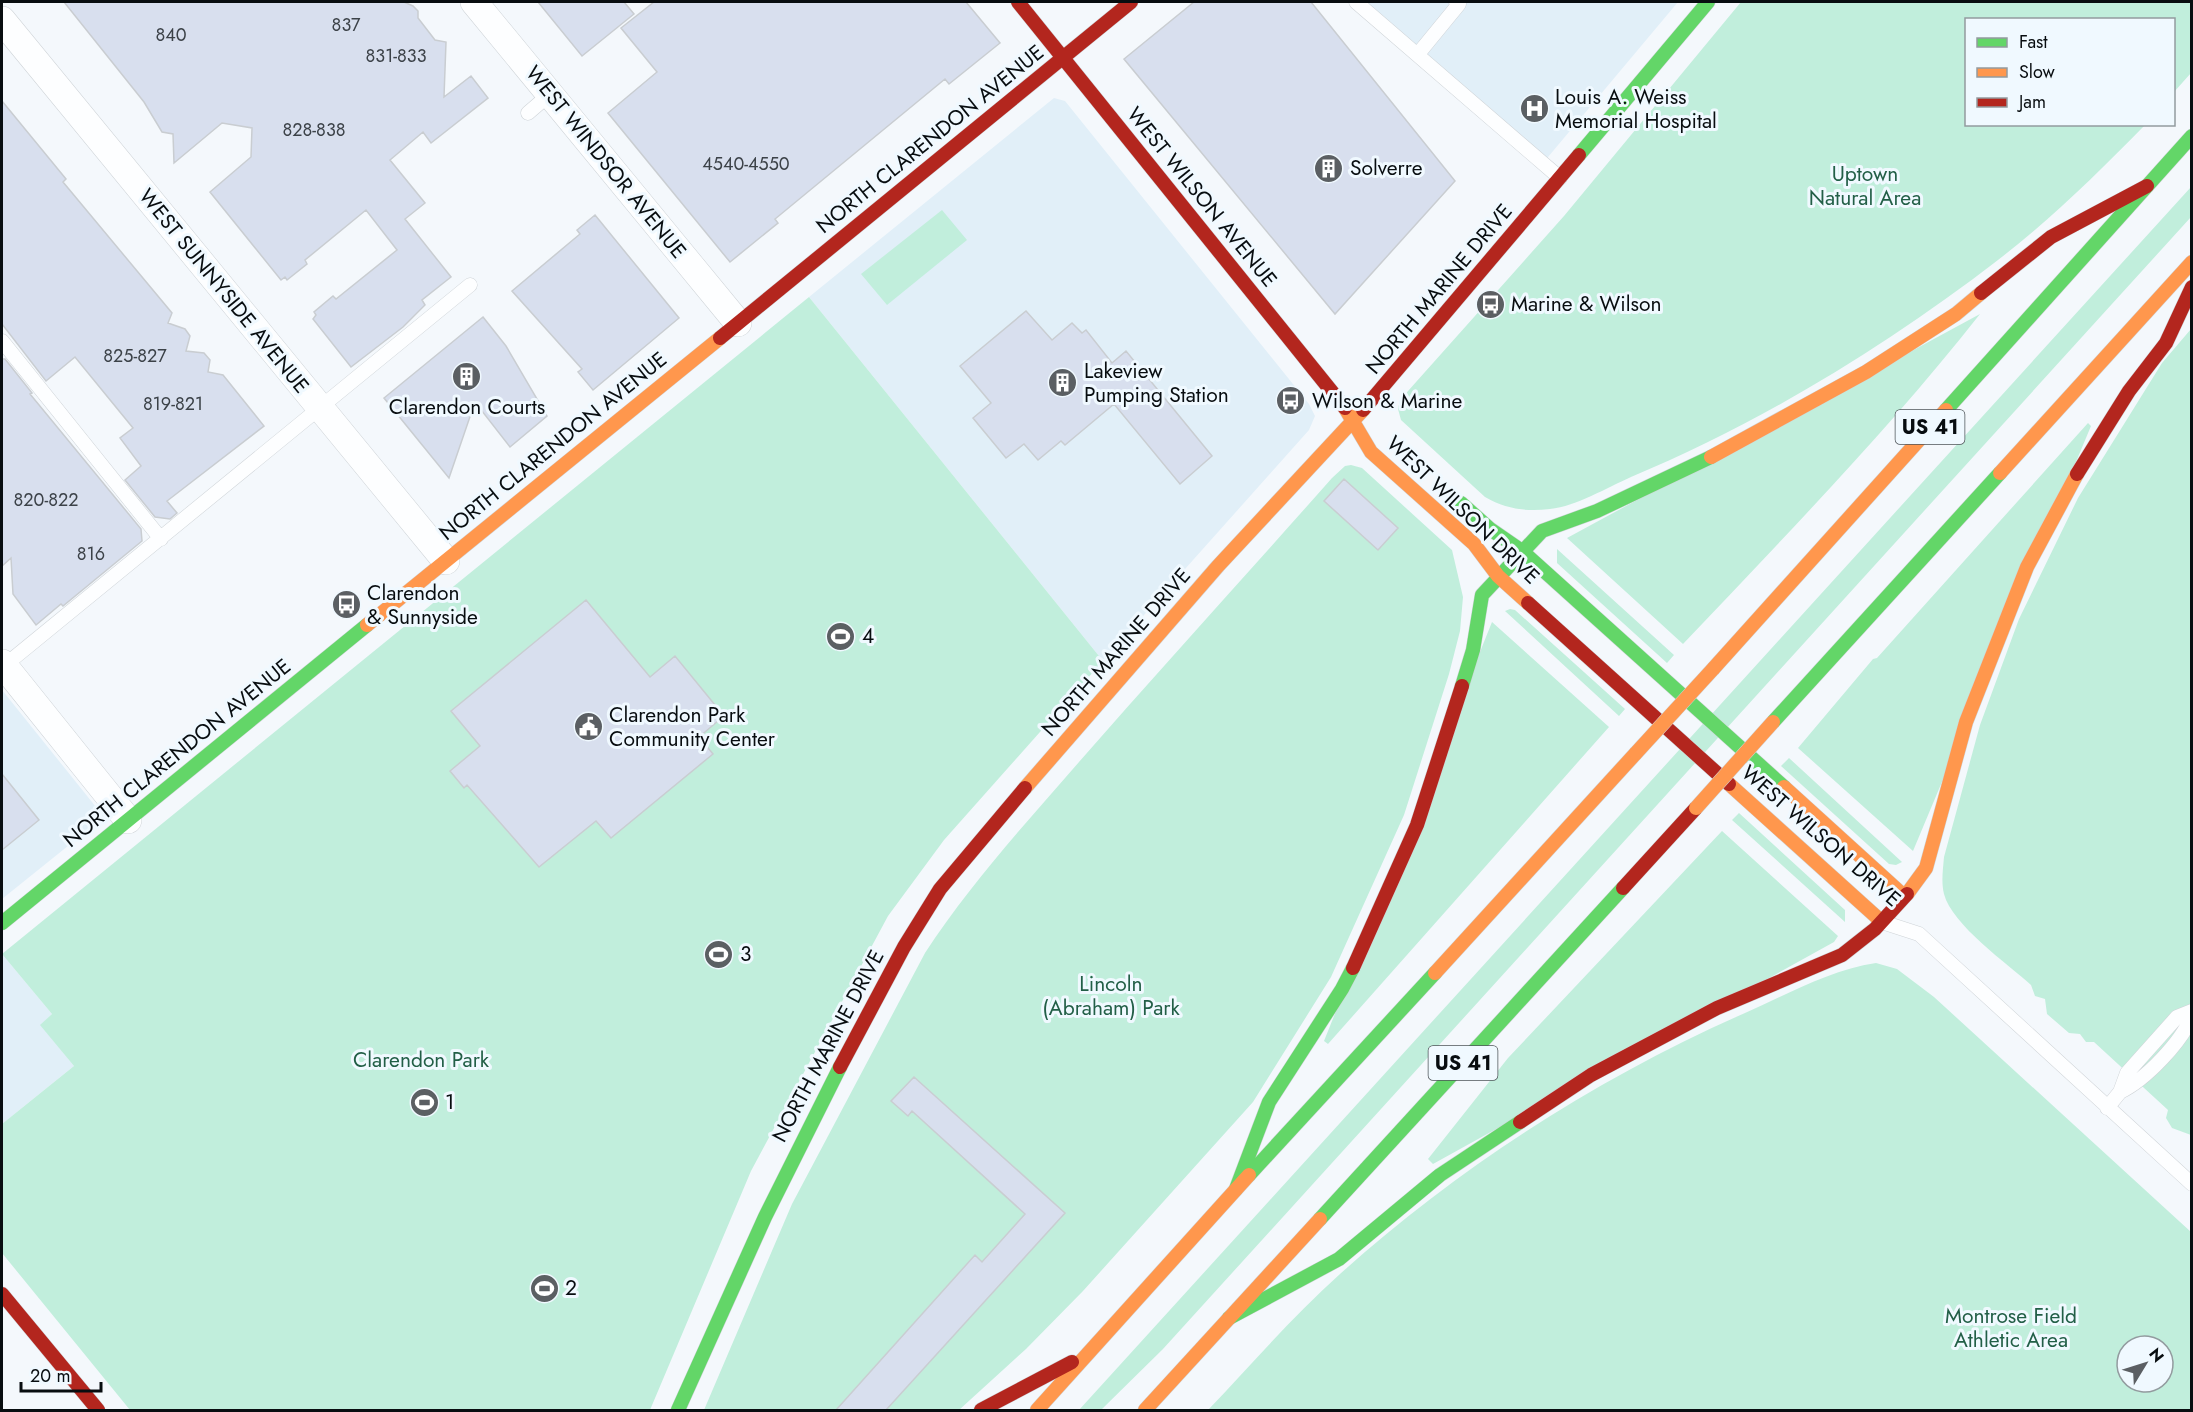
<svg xmlns="http://www.w3.org/2000/svg" width="2193" height="1412" viewBox="0 0 2193 1412" font-family="Jost,sans-serif">
	<style>
		.built { fill: #e1eff8 }
		.green { fill: #c1eedc; fill-rule: evenodd }
		.building { fill: #d8dfee; stroke: #c9cdd1; stroke-width: 1.5 }
		.lines { fill: none; stroke-linecap: round; stroke-linejoin: round }
		.lane-casing { stroke: #cfd4d8; stroke-width: 15 }
		.street-casing { stroke: #cfd4d8; stroke-width: 28 }
		.fast-casing { stroke: #cfd4d8; stroke-width: 15 }
		.slow-casing { stroke: #cfd4d8; stroke-width: 15 }
		.jam-casing { stroke: #cfd4d8; stroke-width: 15 }
		.lane { stroke: #fdfeff; stroke-width: 14 }
		.street { stroke: #fdfeff; stroke-width: 27 }
		.fast { stroke: #63d668; stroke-width: 14 }
		.slow { stroke: #ff974d; stroke-width: 14 }
		.jam { stroke: #b3261e; stroke-width: 14 }
		.slow-bridge-casing { stroke: #cfd4d8; stroke-width: 15; stroke-linecap: butt }
		.slow-bridge { stroke: #ff974d; stroke-width: 14 }
		.labels { text-anchor: middle; stroke-width: 6; stroke-linejoin: round; paint-order: stroke }
		.number-label { font-size: 18px; fill: #3c4248 }
		.shield { fill: #f0f9ff; stroke: #4e5458; stroke-width: 1.5 }
		.shield-label { font-size: 20px; font-weight: bold; fill: #080d10 }
		.poi-label { font-size: 21px; fill: #080d10; stroke: #f0f9ff; text-anchor: start }
		.street-label { font-size: 21px; fill: #080d10; stroke: #f0f9ff }
		.park-label { font-size: 21px; fill: #225f47; stroke: #f0f9ff }
	</style>
	<rect width="100%" height="100%" fill="#f4f8fc"/>
	<path class="built" d="M1357,2H1678L1543,163Z
		M1054,98L1065,101L1309,404L1315,416L1309,430L1103,661L809,297Z
		M2,690L104,817L2,899Z
		M2,954L52,1014L41,1025L74,1066L2,1124Z"/>
	<path class="green" d="M1741,2H2191V73L2174,92V20H1966V124L2145,125C2098,173 2051,219 1998,260C1885,347 1762,422 1631,477C1606,488 1577,506 1550,509C1526,512 1506,509 1485,497L1401,420L1398,409L1400,400L1564,216Z
		M2191,187V217L1163,1349L1101,1410H1079Z
		M942,210L967,240L887,305L861,274Z
		M809,297L1103,661L944,840L888,916L751,1171L650,1410H130L2,1253V1124L74,1066L40,1025L52,1014L2,954Z
		M1980,314C1888,431 1785,536 1683,644L1567,538Z
		M2191,329V1135L2172,1128L2166,1118L2168,1110L2094,1042H2086L2080,1034L2069,1033L2047,1014L2045,999L2035,996L2031,985C2008,964 1952,925 1944,894C1941,882 1943,870 1944,857L1980,725L2019,619L2078,498L2162,363Z
		M2088,423L2091,426L1913,851L1798,748L1873,659L1877,658Z
		M1351,465L1362,468L1452,550L1463,597L1460,631L1449,674L1404,815L1331,977L1253,1102L1083,1291L1026,1349L959,1410H704L792,1204L925,953C970,884 1025,824 1079,762C1162,667 1248,573 1332,478L1345,466Z
		M1557,549L1674,655L1667,663L1557,563Z
		M1510,609L1515,610L1625,709L1619,716L1505,611Z
		M1492,622L1609,727L1328,1044L1324,1041Z
		M1789,758L1902,862L1896,865L1889,864L1781,766Z
		M1739,813L1845,910V922L1732,820Z
		M1722,831L1838,936L1834,942L1433,1164L1428,1159L1508,1058Z
		M1876,963L1897,969L1934,997L2191,1232V1410H1208C1251,1365 1293,1316 1340,1274C1459,1167 1599,1077 1745,1013C1788,994 1830,970 1876,963ZM2127,1346H2163V1382H2127Z"/>
	<path class="building" d="M64,2H404L413,6L418,11V18L435,40L446,42L444,97L471,76L488,98L431,143L423,132L390,160L425,203L405,219L451,277L422,300L425,305L403,327L351,367L313,319L316,315L314,312L333,296L336,299L397,250L366,210L305,260L307,264L287,280L285,277L281,280L210,192L251,157L252,128L222,123L174,163L173,134L162,132L144,102Z
		M538,2H624L634,14L582,56Z
		M654,2H966L1000,43L949,84L945,79L775,219L778,223L730,262L608,113L657,72L621,28Z
		M1194,2H1311L1455,181L1335,314L1124,59Z
		M2,101L66,179L63,182L172,313L168,323L185,329L190,336L186,351L204,353L210,360L208,372L223,375L264,426L167,501L177,513L170,519L155,517L125,480L141,466L120,438L133,428L75,357L46,381L2,324Z
		M595,215L679,318L593,390L578,372L582,369L512,291L580,234L577,230Z
		M1026,311L1052,340L1072,323L1082,333L1086,330L1112,363L1126,351L1212,456L1180,484L1114,404L1065,445L1061,441L1038,460L1024,444L1006,458L973,418L991,403L960,366Z
		M483,317L506,346L547,416L510,447L475,402L449,478L384,398Z
		M2,359H5L32,393L30,394L141,529L142,541L63,606L61,604L36,625L13,594L11,558L2,566Z
		M1344,479L1398,528L1378,550L1324,501Z
		M586,600L650,677L675,656L724,716L699,737L713,754L611,838L596,821L539,867L467,785L464,788L450,771L480,746L451,711Z
		M2,774L39,820L2,850Z
		M914,1077L1065,1213L886,1410H836L975,1255L982,1262L1025,1214L912,1111L908,1116L891,1101Z"/>
	<g class="lines">
		<defs>
			<path id="lane" d="M1356,2L1560,178
				M1418,54L1459,4L1456,2
				M528,113L550,94
				M2,341L161,539
				M4,666L470,285
				M1882,922L1919,934L2192,1184
				M2120,1092C2145,1080 2183,1041 2192,1015
				M2107,1108L2120,1092L2127,1073L2177,1017L2192,1011"/>
			<path id="street" d="M474,2L738,323
				M2,20L446,561
				M2,663L128,820"/>
			<path id="fast" d="M1579,155L1708,2
				M1946,410L2192,136
				M1461,503L1490,529L1522,551L1784,787
				M1462,686L1473,650L1482,595L1542,531L1597,511L1711,457
				M1773,722L2000,473
				M2,923L367,625
				M1249,1175L1435,973
				M1236,1189L1269,1102L1342,989L1353,968
				M1320,1219L1623,888
				M1229,1318L1339,1259L1440,1175L1520,1122
				M678,1410L765,1217L840,1067"/>
			<path id="slow" d="M1345,408L1371,452L1474,544L1498,576L1528,603
				M1711,457L1866,372L1956,314L1981,293
				M2000,473L2192,262
				M367,625L720,338
				M1713,669L1946,410
				M1729,784L1881,921
				M1784,787L1904,896
				M1025,788L1218,566L1363,410
				M1907,894L1926,868L1966,722L2027,567L2077,474
				M1435,973L1636,753
				M1037,1410L1249,1175
				M1145,1410L1320,1219"/>
			<path id="jam" d="M1018,2L1345,408
				M1981,293L2051,237L2147,186
				M720,338L1131,2
				M1363,410L1579,155
				M2077,474L2129,391L2166,343L2192,287
				M1528,603L1729,784
				M1623,888L1696,808
				M1353,968L1417,825L1462,686
				M840,1067L904,947L940,889L1025,788
				M1520,1122L1591,1075L1717,1008L1842,955L1875,929L1907,894
				M2,1294L98,1410
				M981,1410L1072,1362"/>
		</defs>
		<use href="#lane" class="lane-casing"/>
		<use href="#street" class="street-casing"/>
		<use href="#fast" class="fast-casing"/>
		<use href="#slow" class="slow-casing"/>
		<use href="#jam" class="jam-casing"/>
		<use href="#lane" class="lane"/>
		<use href="#street" class="street"/>
		<use href="#fast" class="fast"/>
		<use href="#slow" class="slow"/>
		<use href="#jam" class="jam"/>
		<defs>
			<path id="slow-bridge" d="M1636,753L1713,669
				M1696,808L1773,722"/>
		</defs>
		<use href="#slow-bridge" class="slow-bridge-casing"/>
		<use href="#slow-bridge" class="slow-bridge"/>
	</g>
	<defs>
		<symbol id="hospital-disc" viewBox="-11 -11 22 22"><circle r="9.5" fill="#5b5f63" stroke="#f0f9ff"/><path d="M-5-5h3v3.5h4V-5h3V5h-3V1.5h-4V5h-3Z" fill="#fff"/></symbol>
		<symbol id="building-disc" viewBox="-11 -11 22 22"><circle r="9.5" fill="#5b5f63" stroke="#f0f9ff"/><path d="M-4-6H4V6H1V3H-1V6H-4ZM-2.5-4.3h1.7v1.8h-1.7ZM.8-4.3h1.7v1.8H.8ZM-2.5-1h1.7V.8h-1.7ZM.8-1h1.7V.8H.8Z" fill="#fff"/></symbol>
		<symbol id="bus-disc" viewBox="-11 -11 22 22"><circle r="9.5" fill="#5b5f63" stroke="#f0f9ff"/><path d="M-5-6H5V4H4V6H2V4H-2V6H-4V4H-5ZM-3.5-4V0h7V-4ZM-3.5 1.2v1.5H-2V1.2ZM2 1.2v1.5H3.5V1.2Z" fill="#fff"/></symbol>
		<symbol id="stadium-disc" viewBox="-11 -11 22 22"><circle r="9.5" fill="#5b5f63" stroke="#f0f9ff"/><path d="M0-5a6.5 5 0 1 0 0 10a6.5 5 0 1 0 0-10ZM-3.5-1.8h7v3.6h-7Z" fill="#fff"/></symbol>
		<symbol id="civic-disc" viewBox="-11 -11 22 22"><circle r="9.5" fill="#5b5f63" stroke="#f0f9ff"/><path d="M-.6-6.5H3V-4.5H.6V-3L4-1V1h2V6H-6V1h2V-1L-.6-3ZM-1.2 2.5V6h2.4V2.5Z" fill="#fff"/></symbol>
	</defs>
	<g fill-rule="evenodd">
		<use href="#hospital-disc" x="1518" y="92" width="33" height="33"/>
		<use href="#building-disc" x="1312" y="152" width="33" height="33"/>
		<use href="#bus-disc" x="1474" y="288" width="33" height="33"/>
		<use href="#building-disc" x="450" y="360" width="33" height="33"/>
		<use href="#building-disc" x="1046" y="366" width="33" height="33"/>
		<use href="#bus-disc" x="1274" y="384" width="33" height="33"/>
		<use href="#bus-disc" x="330" y="588" width="33" height="33"/>
		<use href="#stadium-disc" x="824" y="620" width="33" height="33"/>
		<use href="#civic-disc" x="572" y="710" width="33" height="33"/>
		<use href="#stadium-disc" x="702" y="938" width="33" height="33"/>
		<use href="#stadium-disc" x="408" y="1086" width="33" height="33"/>
		<use href="#stadium-disc" x="528" y="1272" width="33" height="33"/>
	</g>
	<g class="labels">
		<g class="number-label">
			<text x="346" y="31">837</text>
			<text x="171" y="41">840</text>
			<text x="396" y="62">831-833</text>
			<text x="314" y="136">828-838</text>
			<text x="746" y="170">4540-4550</text>
			<text x="135" y="362">825-827</text>
			<text x="173" y="410">819-821</text>
			<text x="46" y="506">820-822</text>
			<text x="91" y="560">816</text>
		</g>
		<g class="shield">
			<rect x="1895.5" y="410" width="69" height="34" rx="4.5"/>
			<rect x="1428.5" y="1046" width="69" height="34" rx="4.5"/>
		</g>
		<g class="shield-label">
			<text x="1930" y="434">US 41</text>
			<text x="1463" y="1070">US 41</text>
		</g>
		<g class="poi-label">
			<text x="1555" y="104">Louis A. Weiss<tspan x="1555" dy="24">Memorial Hospital</tspan></text>
			<text x="1350" y="175">Solverre</text>
			<text x="1511" y="311">Marine &amp; Wilson</text>
			<text x="1084" y="378">Lakeview<tspan x="1084" dy="24">Pumping Station</tspan></text>
			<text x="1312" y="408">Wilson &amp; Marine</text>
			<text x="467" y="414" text-anchor="middle">Clarendon Courts</text>
			<text x="367" y="600">Clarendon<tspan x="367" dy="24">&amp; Sunnyside</tspan></text>
			<text x="862" y="643">4</text>
			<text x="609" y="722">Clarendon Park<tspan x="609" dy="24">Community Center</tspan></text>
			<text x="740" y="961">3</text>
			<text x="445" y="1109">1</text>
			<text x="565" y="1295">2</text>
		</g>
		<g class="street-label">
			<text transform="translate(930 139) rotate(-39)" y="7">NORTH CLARENDON AVENUE</text>
			<text transform="translate(606 162) rotate(51)" y="7">WEST WINDSOR AVENUE</text>
			<text transform="translate(1202 197) rotate(51)" y="7">WEST WILSON AVENUE</text>
			<text transform="translate(1439 289) rotate(-50)" y="7">NORTH MARINE DRIVE</text>
			<text transform="translate(224 291) rotate(51)" y="7">WEST SUNNYSIDE AVENUE</text>
			<text transform="translate(553 446) rotate(-39)" y="7">NORTH CLARENDON AVENUE</text>
			<text transform="translate(1463 510) rotate(44)" y="7">WEST WILSON DRIVE</text>
			<text transform="translate(1116 652) rotate(-49)" y="7">NORTH MARINE DRIVE</text>
			<text transform="translate(177 753) rotate(-39)" y="7">NORTH CLARENDON AVENUE</text>
			<text transform="translate(1821 836) rotate(41)" y="7">WEST WILSON DRIVE</text>
			<text transform="translate(828 1046) rotate(-62)" y="7">NORTH MARINE DRIVE</text>
		</g>
		<g class="park-label">
			<text x="1865" y="181">Uptown<tspan x="1865" dy="24">Natural Area</tspan></text>
			<text x="1111" y="991">Lincoln<tspan x="1111" dy="24">(Abraham) Park</tspan></text>
			<text x="421" y="1067">Clarendon Park</text>
			<text x="2011" y="1323">Montrose Field<tspan x="2011" dy="24">Athletic Area</tspan></text>
		</g>
	</g>
	<rect width="2193" height="1412" fill="none" stroke="#080d10" stroke-width="6"/>
	<rect x="1965" y="18" width="210" height="108" fill="#f0f9ff" stroke="#939b9f" stroke-width="1.5"/>
	<rect x="1977" y="38" width="30" height="9" fill="#63d668" stroke="#939b9f" stroke-width="1.5"/>
	<text x="2019" y="48" font-size="18" fill="#080d10">Fast</text>
	<rect x="1977" y="68" width="30" height="9" fill="#ff974d" stroke="#939b9f" stroke-width="1.5"/>
	<text x="2019" y="78" font-size="18" fill="#080d10">Slow</text>
	<rect x="1977" y="98" width="30" height="9" fill="#b3261e" stroke="#939b9f" stroke-width="1.5"/>
	<text x="2019" y="108" font-size="18" fill="#080d10">Jam</text>
	<g transform="translate(2145 1364) rotate(52)"><circle r="28" fill="#f0f9ff" stroke="#939b9f" stroke-width="1.5"/>
	<path d="M0-4.5L10 22L0 15L-10 22Z" fill="#5b5f63"/>
	<text y="-9" font-size="16" font-weight="bold" text-anchor="middle" fill="#080d10">N</text>
	</g>
	<path d="M21 1382v9h80v-9" fill="none" stroke="#080d10" stroke-width="3"/>
	<text x="30" y="1382" font-size="18" fill="#080d10" stroke="#f0f9ff" stroke-width="4.5" paint-order="stroke">20 m</text>
</svg>
